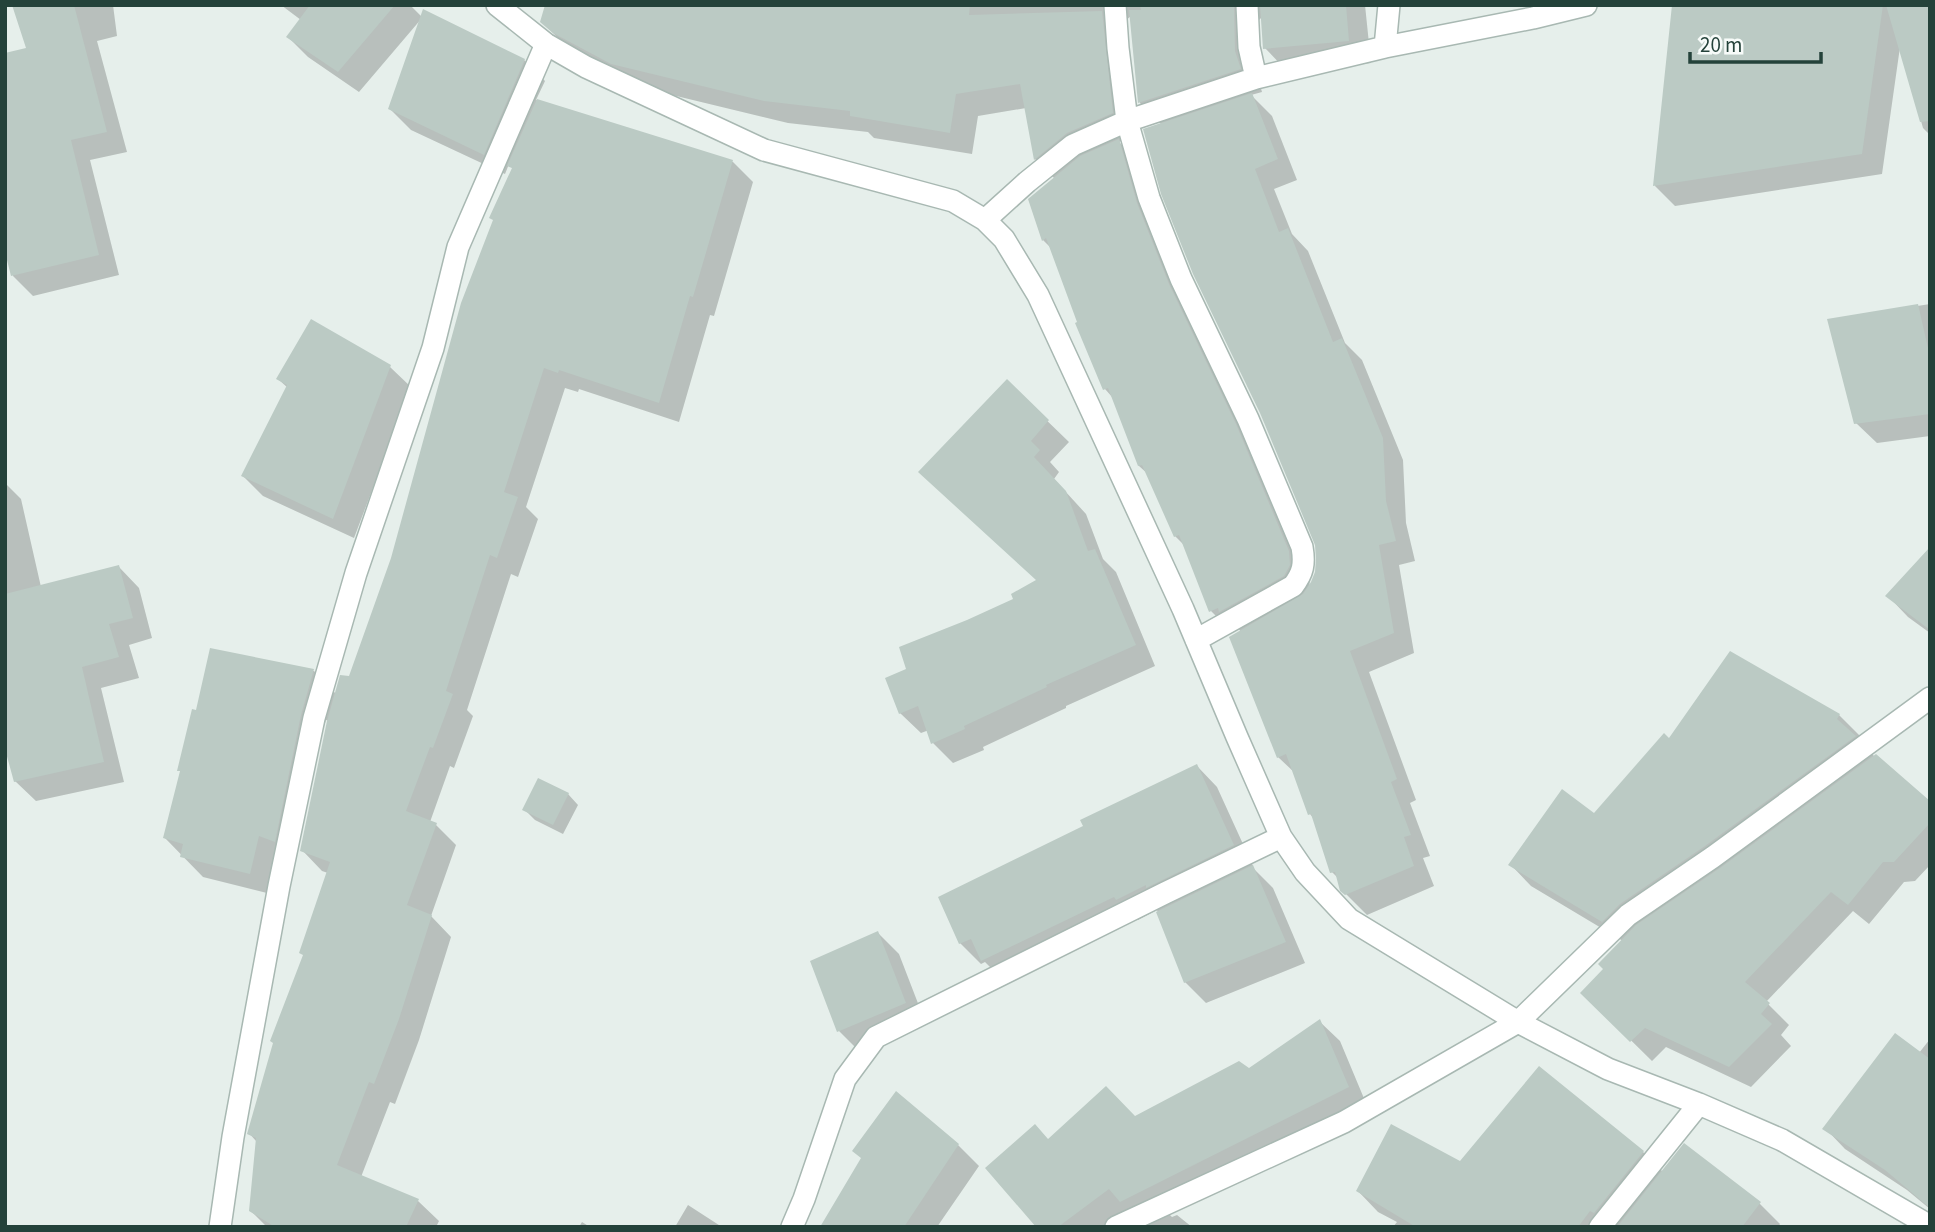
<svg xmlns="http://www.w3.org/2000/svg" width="1935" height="1232" viewBox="0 0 1935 1232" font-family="'Source Sans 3',sans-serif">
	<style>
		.shadow { fill: #0003; fill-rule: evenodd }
		.building { fill: #bbcac4 }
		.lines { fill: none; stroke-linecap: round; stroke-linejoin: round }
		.minor-casing { stroke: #a8b8b2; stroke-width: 24 }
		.minor { stroke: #fff; stroke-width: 21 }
	</style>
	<rect width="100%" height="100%" fill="#e6efeb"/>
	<path class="shadow" d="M13,5H113L117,36L97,41L127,152L90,160L119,275L33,296L13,276L28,49Z
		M281,5H410L422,17L524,60L545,81L536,100L733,162L753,182L714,316L710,315L679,422L579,389L578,392L565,388L526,507L538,519L518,577L511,574L467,710L473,716L454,768L450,766L430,822L436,825L456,845L431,916L451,937L419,1040L395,1104L390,1102L361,1177L418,1201L439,1221L436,1227H267L251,1211L257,1142L249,1133L304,956L328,873L322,871L302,850L329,721L326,720L321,736L295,861L279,855L271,894L203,877L165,838L212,650L314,671L336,694L350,678L392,559L513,169L509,164L505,174L411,130L390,109L422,18L359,92L308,57L288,37L301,20Z
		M547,5H1365L1371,63L1287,71L1265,48L1263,16L1258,21L1257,75L1262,92L1251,95L1272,116L1297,180L1274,189L1292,234L1308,251L1345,343L1362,360L1403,460L1406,523L1415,561L1399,565L1414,653L1369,672L1416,800L1410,803L1430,856L1423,858L1434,886L1367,915L1342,890L1339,879L1332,872L1314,819L1310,814L1295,773L1278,757L1241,632L1238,628L1231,631L1211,611L1185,546L1175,536L1149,475L1139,466L1113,398L1105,389L1077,324L1080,323L1052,249L1043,240L1030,200L1055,179L1035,159L1026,108L978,116L972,154L874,138L868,132L788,123L635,86L565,45L542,22ZM1131,16L1140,103L1162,125L1317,545V572L1310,591L1309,573L1139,162L1119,142L1134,135L1125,21Z
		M1673,5H1930V135L1923,128L1900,47L1882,174L1675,206L1655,186Z
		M1930,304V436L1877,443L1856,423L1829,320Z
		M390,367L411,387L354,538L263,496L243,476L288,388L278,379Z
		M1007,382L1069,442L1050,462L1059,472L1054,479L1086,514L1103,559L1116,572L1155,666L1066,706V708L983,747L984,750L953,763L933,743L929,730L921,733L900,713L909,670L1016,600L1038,581Z
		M5,483L21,499L41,587L119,567L139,588L152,638L129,645L139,678L101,688L124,782L36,801L15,781L5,742Z
		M1930,550V633L1908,617L1888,596Z
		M1730,653L1839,715L1860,736L1857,739L1875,757L1930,803V865L1915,881L1904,882L1869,924L1853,911L1766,1002L1789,1025L1781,1035L1791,1046L1751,1087L1666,1047L1652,1061L1583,993L1605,969L1623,941L1531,886L1511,865L1594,816L1669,741Z
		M1197,766L1217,787L1253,866L1252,867L1273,888L1305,963L1206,1003L1185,982L1157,910L1138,920L1135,917L1003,980L985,962L981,964L960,943L1085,827Z
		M568,794L578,805L563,834L535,820L525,810Z
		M878,933L899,954L926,1024L859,1051L839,1031Z
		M1319,1021L1340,1041L1368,1108L1165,1210L1172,1217L1177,1215L1192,1227H1038L1049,1141L1135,1118L1248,1071Z
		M1930,1039V1209L1907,1190L1845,1149L1825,1128L1919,1053Z
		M1539,1069L1643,1152L1663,1172L1684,1146L1760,1204L1780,1224L1778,1227H1393L1397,1222L1378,1212L1358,1191L1460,1163Z
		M958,1145L979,1166L937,1227H827Z
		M688,1205L722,1227H675Z
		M582,1222L590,1227H579Z"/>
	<path class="building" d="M12,5H74L107,132L71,140L99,255L11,276L5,252V53L26,48Z
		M310,5H395L338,72L286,37Z
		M545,5H970L969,15L1102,11L1113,113L1067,133L1034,160L1020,84L956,94L950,133L850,116V111L764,101L611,64L553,33L540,22Z
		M1140,5H1234L1235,51L1241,69L1138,103L1129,10H1141Z
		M1260,5H1346L1349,41L1263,49Z
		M1672,5H1883L1862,154L1653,186Z
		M1886,5H1930V121L1920,122Z
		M423,9L525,59L484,155L388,109Z
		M1252,93L1278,159L1255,169L1279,232L1288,228L1333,342L1342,338L1383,438L1386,501L1396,541L1379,545L1394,633L1350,651L1397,779L1391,782L1411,835L1404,837L1414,866L1345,895L1340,891L1335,872L1330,873L1311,814L1308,815L1286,754L1277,758L1229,637L1303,594L1311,582L1315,572L1316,559L1315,545L1260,413L1193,274L1161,194L1143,129Z
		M537,99L733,160L693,297L690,296L659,403L559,370L558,373L544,368L504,492L518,497L497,558L490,555L446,691L453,694L433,748L430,747L406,811L437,823L407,905L432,915L399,1019L374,1084L369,1082L337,1165L419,1199L406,1227H275L249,1211L256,1138L247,1134L273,1043L270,1041L303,955L299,953L330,862L300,851L327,721L340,675L349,676L391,558L461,303L493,220L489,218L512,168L507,166Z
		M1119,139L1137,203L1169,284L1236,424L1289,551L1290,565L1284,576L1219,612L1218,608L1209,612L1179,535L1174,537L1142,465L1138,466L1108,388L1103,390L1075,323L1077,322L1046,238L1042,241L1028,199L1080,156Z
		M1918,304L1930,357V414L1854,424L1827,319Z
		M311,319L391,365L333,519L241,476L287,385L276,379Z
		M1007,379L1049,420L1031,441L1040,450L1034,457L1066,491L1088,551L1095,549L1136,645L1046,685L1047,687L964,726L965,729L931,744L918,706L899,714L885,678L906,669L899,647L967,620L1013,599L1011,594L1036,580L918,472Z
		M1930,547V630L1885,596Z
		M119,565L133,618L109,624L119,657L82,667L104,762L14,782L5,749V594Z
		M210,648L314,669L301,715L275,842L259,836L250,874L180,857L183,844L163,838L180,771H177L192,709L196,710Z
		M1730,651L1840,714L1837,719L1856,736L1705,846L1620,904L1602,922L1508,865L1562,789L1594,813L1664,733L1669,738Z
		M1876,754L1930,801V823L1894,862H1883L1848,905L1831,892L1745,982L1770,1003L1761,1014L1772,1024L1729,1067L1645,1028L1630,1042L1580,993L1603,969L1598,964L1636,925L1720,868Z
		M1197,764L1234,845L1146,888V885L1116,900L1114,897L981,961L971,939L959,944L938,897L1083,826L1080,820Z
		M538,778L569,793L553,825L522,810Z
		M1253,865L1286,942L1184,983L1156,912Z
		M878,931L906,1003L837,1032L810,961Z
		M1320,1019L1349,1087L1120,1202L1109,1189L1058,1227H1036L985,1168L1035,1124L1048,1139L1106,1086L1135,1116L1239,1061L1249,1068Z
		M1895,1033L1930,1059V1208L1885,1170L1822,1129Z
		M1539,1066L1644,1151L1594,1213L1590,1211L1578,1227H1416L1356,1191L1391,1124L1460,1161Z
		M896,1091L959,1144L904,1227H820L861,1158L852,1151Z
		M1684,1143L1761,1202L1742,1227H1617Z"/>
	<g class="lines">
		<defs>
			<path id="minor" d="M497,5L546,44L586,67L764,150L953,201L985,220L1004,239L1038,295L1183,609L1237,737L1281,837L1305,872L1349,919L1518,1022L1608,1069L1699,1104L1782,1140L1930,1226
				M1115,5L1118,48L1127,121L1149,198L1181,279L1248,419L1302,547C1305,564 1303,573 1293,586L1196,640
				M1247,5L1249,47L1256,78
				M1385,47L1389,5
				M985,220L1027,182L1073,145L1127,121L1256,78L1385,47L1533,18L1586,5
				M220,1227L233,1137L279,886L314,718L356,573L433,348L458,247L546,44
				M792,1227L804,1199L845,1079L876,1037L1165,893L1281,837
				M1116,1227L1344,1122L1518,1022L1628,915L1713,857L1930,698
				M1600,1227L1699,1104"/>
		</defs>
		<use href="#minor" class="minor-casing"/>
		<use href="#minor" class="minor"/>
	</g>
	<rect width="1935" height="1232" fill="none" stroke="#24423a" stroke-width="14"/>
	<path d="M1690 52v10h131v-10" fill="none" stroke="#24423a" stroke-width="3.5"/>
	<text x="1700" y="52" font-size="21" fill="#24423a" stroke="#f7fbf9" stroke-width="5" paint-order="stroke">20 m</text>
</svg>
